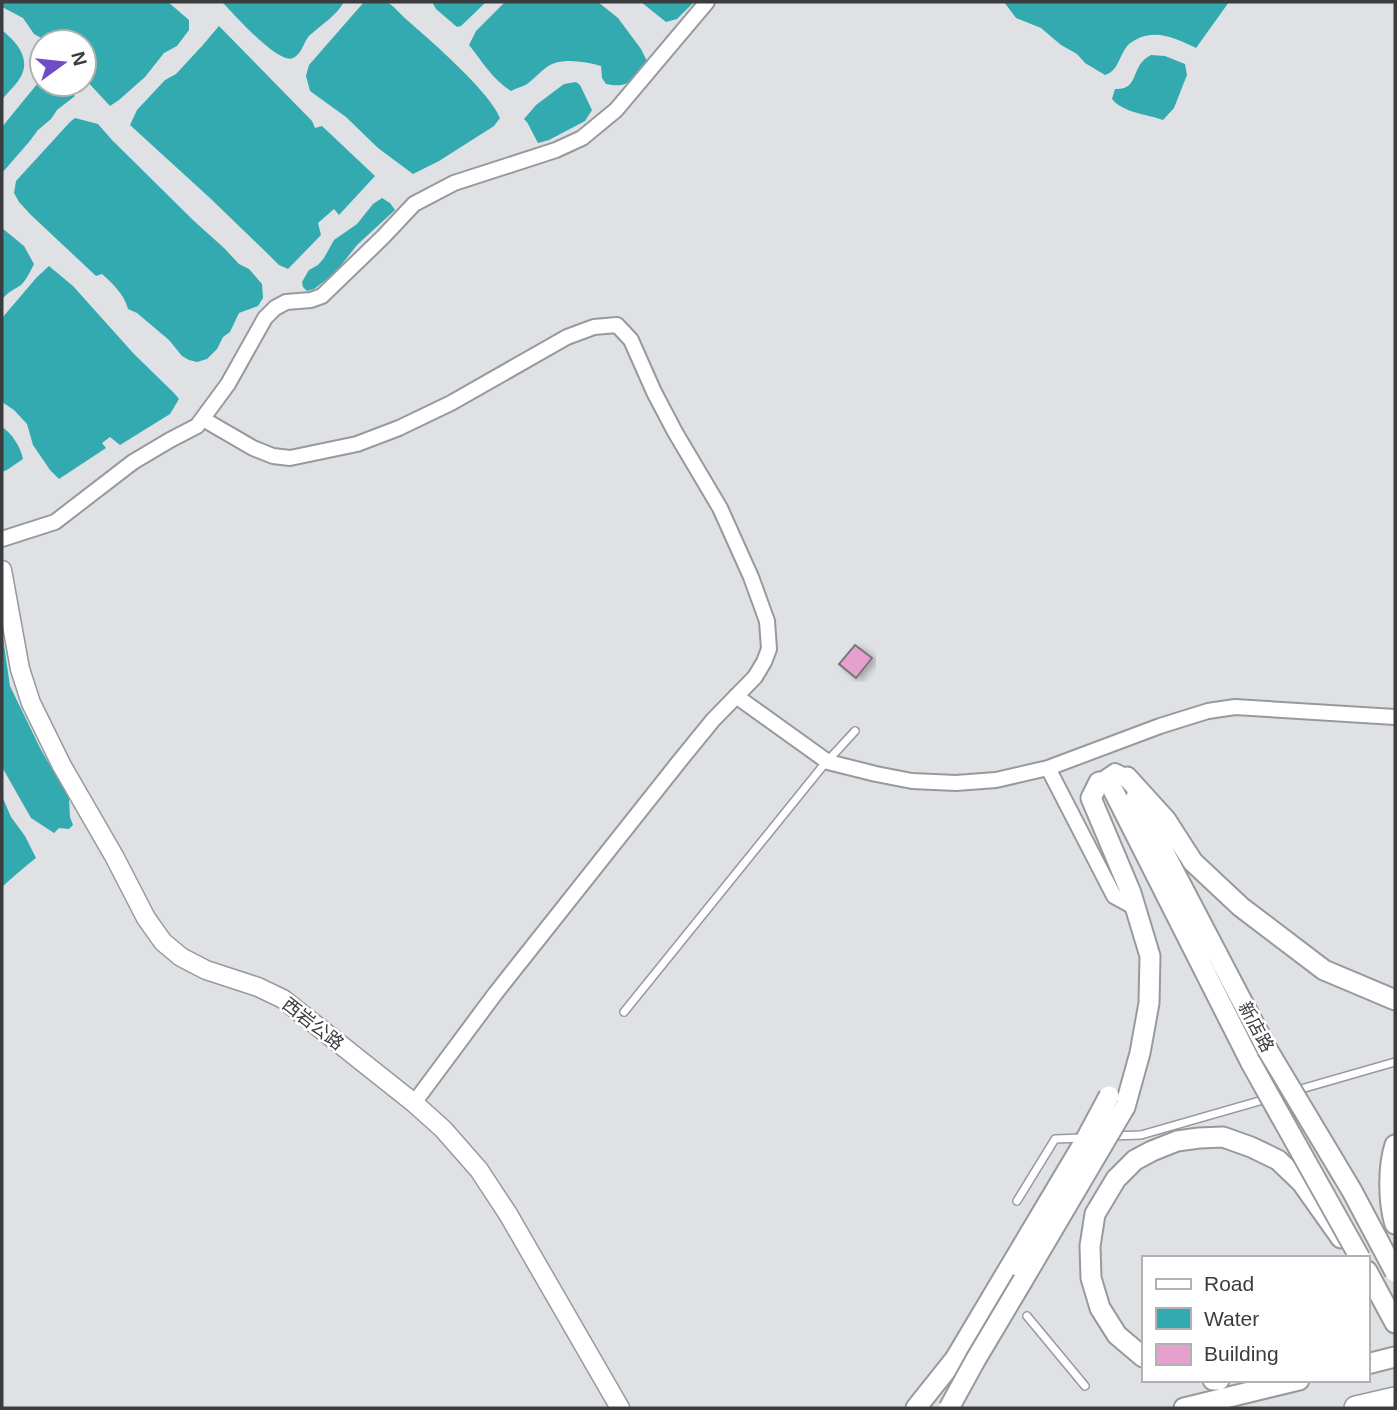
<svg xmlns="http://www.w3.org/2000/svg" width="1397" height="1410" viewBox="0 0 1397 1410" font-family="Arial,'Noto Sans SC',sans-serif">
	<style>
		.water { fill: #32aab0 }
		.building { fill: #e6a0ce; stroke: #7a7678; stroke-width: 2; filter: url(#shadow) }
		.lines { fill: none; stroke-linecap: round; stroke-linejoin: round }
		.service-casing { stroke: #979a9d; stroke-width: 10 }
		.minor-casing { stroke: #979a9d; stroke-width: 18 }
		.tertiary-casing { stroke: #979a9d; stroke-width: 21 }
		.secondary-casing { stroke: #979a9d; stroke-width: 23 }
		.trunk-casing { stroke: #979a9d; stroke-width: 26 }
		.service { stroke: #fff; stroke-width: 7 }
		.minor { stroke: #fff; stroke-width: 14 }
		.tertiary { stroke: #fff; stroke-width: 18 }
		.secondary { stroke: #fff; stroke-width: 19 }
		.trunk { stroke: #fff; stroke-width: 23 }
		.secondary-bridge-casing { stroke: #979a9d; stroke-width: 23; stroke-linecap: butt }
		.secondary-bridge { stroke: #fff; stroke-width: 19 }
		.labels { text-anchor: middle; stroke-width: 5; stroke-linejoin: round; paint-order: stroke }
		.street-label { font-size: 18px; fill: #3b3c3d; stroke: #fff }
	</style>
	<defs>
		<filter id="shadow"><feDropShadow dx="4.5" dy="2.5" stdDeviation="3.5" flood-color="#0004"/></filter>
	</defs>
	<rect width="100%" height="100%" fill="#dfe1e5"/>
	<path class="water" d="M2,2H168L189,20V30L177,46L164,53L145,77L119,100L110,106L84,78V42H48L34,34L23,18L2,7Z
		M222,2H344C336,16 321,25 309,36C303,43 302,54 293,58C278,65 233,13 222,2Z
		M364,2H387C395,7 400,14 407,20C430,40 490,92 500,118L494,126L439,161L413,174L378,148L346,117L310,91L306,76L309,65Z
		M432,2H486L461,26L457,27L436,9Z
		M505,2H598L618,18L641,49L647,61C630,79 632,89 606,84L602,78L601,66C587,62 569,59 555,63C544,66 536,78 527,84C522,87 516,88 511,91C494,81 481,60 469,45L476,31Z
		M641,2H694L677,19L666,22Z
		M1004,2H1229L1196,48C1177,39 1157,29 1137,39C1135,40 1130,43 1128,45C1119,55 1119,71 1105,75L1085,63L1077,54L1061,45L1041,28L1016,18Z
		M219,26L312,121L315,128L322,126L375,176L339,215L334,209L318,223L321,235L288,269L279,265L270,256L211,199L130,125L137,110L165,80L176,74L202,46Z
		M2,30C16,42 32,58 20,78C16,85 7,93 2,100Z
		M1151,55L1165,56L1185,64L1187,75L1174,108L1163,120C1147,114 1123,113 1112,99L1115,89C1141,90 1129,66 1151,55Z
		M42,78V84H63L75,96L57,110L51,119L38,130L29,142L2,173V127Z
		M576,82L580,85L592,110L585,121L549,140L538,143L527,122L524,119L536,105L564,84Z
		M75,118L98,124L112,140L194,221L224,248L239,264L249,269L262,284L263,298L258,306L239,313L230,332L223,337L217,349L207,359L197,362L189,360L182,356L169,340L137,313L128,309C124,294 113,284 102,274L96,276L31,215L19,202L14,193L16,181L70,122Z
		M382,198L390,203L395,210L357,245L335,273L314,289L307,291L303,287L302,282L309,270L318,265L324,258L334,240L357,224L373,204Z
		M2,228L24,246L34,264C30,272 27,279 21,285C14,290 7,292 2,300Z
		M49,266L73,286L134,354L174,393L179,399L170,414L120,445L110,437L102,443L106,448L59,479L50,470L33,445L27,424L14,410L2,402V318L37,277Z
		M2,427C12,433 21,448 23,459L7,470L2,472Z
		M2,631L10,686L40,748L69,798L70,817L73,825L69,829L59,828L54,833L31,818L2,767Z
		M2,796L11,817L25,836L36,858C24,867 13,877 2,887Z"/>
	<path class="building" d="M855,645L872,658L856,678L839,664Z"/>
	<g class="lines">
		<defs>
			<path id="service" d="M624,1012L822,767L855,731
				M1112,1136L1141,1135L1395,1062
				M1017,1201L1055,1139L1083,1138
				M1027,1316L1085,1386"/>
			<path id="minor" d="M203,419L253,448L273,456L290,458L357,444L399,428L451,403L567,337L594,327L617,325L631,340L654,392L675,432L720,508L751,577L767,621L769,649L764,662L755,677L713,720L678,763L495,994L414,1103
				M2,539L55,522L133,462L170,440L197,426L228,384L265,318L275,308L286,302L311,300L322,296L383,237L414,204L454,183L556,150L582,138L616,110L707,2
				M736,696L828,762L876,774L912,781L956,783L996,780L1048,768L1160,726L1208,711L1235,707L1395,717
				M1048,768L1114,896L1136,908
				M1099,782L1115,771L1127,777"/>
			<path id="tertiary" d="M2,570L20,669L31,703L62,766L114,856L146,918L163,942L181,957L206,970L258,987L283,999L414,1103L443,1129L479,1170L508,1214L620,1408"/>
			<path id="secondary" d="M1127,777L1166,820L1193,862L1241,907L1324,970L1395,1000
				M1136,797L1155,835L1267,1049
				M1125,1107L1140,1053L1149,1003L1150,956L1131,893L1091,798L1099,782L1111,786L1251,1063
				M1395,1145C1388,1166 1388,1202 1395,1224
				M1367,1271L1395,1323
				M1023,1280L1102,1146
				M1143,1357L1117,1335L1100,1308L1091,1278L1090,1246L1095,1214L1116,1179L1135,1160L1152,1151L1177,1141L1199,1138L1223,1137L1251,1147L1278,1160L1302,1183L1341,1238
				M1367,1364L1395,1357
				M1213,1380H1219
				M916,1408L955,1359L1086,1139
				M1184,1408L1299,1380"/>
			<path id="trunk" d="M1356,1408L1395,1399"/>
		</defs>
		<use href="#service" class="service-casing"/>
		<use href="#minor" class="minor-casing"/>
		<use href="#tertiary" class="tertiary-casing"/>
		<use href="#secondary" class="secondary-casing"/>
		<use href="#trunk" class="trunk-casing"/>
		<use href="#service" class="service"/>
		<use href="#minor" class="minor"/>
		<use href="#tertiary" class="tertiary"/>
		<use href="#secondary" class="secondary"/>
		<use href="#trunk" class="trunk"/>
		<defs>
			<path id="secondary-bridge" d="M1267,1049L1352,1191L1395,1272
				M1251,1063L1360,1258
				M1086,1139L1109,1096
				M1102,1146L1125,1107
				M949,1408L976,1359L1023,1280"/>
		</defs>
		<use href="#secondary-bridge" class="secondary-bridge-casing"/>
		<use href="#secondary-bridge" class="secondary-bridge"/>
	</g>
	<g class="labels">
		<g class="street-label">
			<text transform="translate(313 1024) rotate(38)" y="6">西岩公路</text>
			<text transform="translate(1256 1027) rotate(62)" y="6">新店路</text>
		</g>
	</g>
	<rect width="1397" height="1410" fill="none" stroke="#3b3c3d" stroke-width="7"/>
	<rect x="1142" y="1256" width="228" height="126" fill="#ffffff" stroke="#b1b1b1" stroke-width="2"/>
	<rect x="1156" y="1279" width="35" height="10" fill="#ffffff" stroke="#b1b1b1" stroke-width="2"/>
	<text x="1204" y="1291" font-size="21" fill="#3b3c3d">Road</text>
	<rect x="1156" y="1308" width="35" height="21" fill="#32aab0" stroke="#b1b1b1" stroke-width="2"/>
	<text x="1204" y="1326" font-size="21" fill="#3b3c3d">Water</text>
	<rect x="1156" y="1344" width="35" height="21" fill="#e6a0ce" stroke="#b1b1b1" stroke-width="2"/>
	<text x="1204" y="1361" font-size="21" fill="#3b3c3d">Building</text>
	<g transform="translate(63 63) rotate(75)"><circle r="33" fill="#ffffff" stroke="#b1b1b1" stroke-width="2"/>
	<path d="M0-5L12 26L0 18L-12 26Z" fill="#6e4dc7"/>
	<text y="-10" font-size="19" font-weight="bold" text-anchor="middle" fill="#3b3c3d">N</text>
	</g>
</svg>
